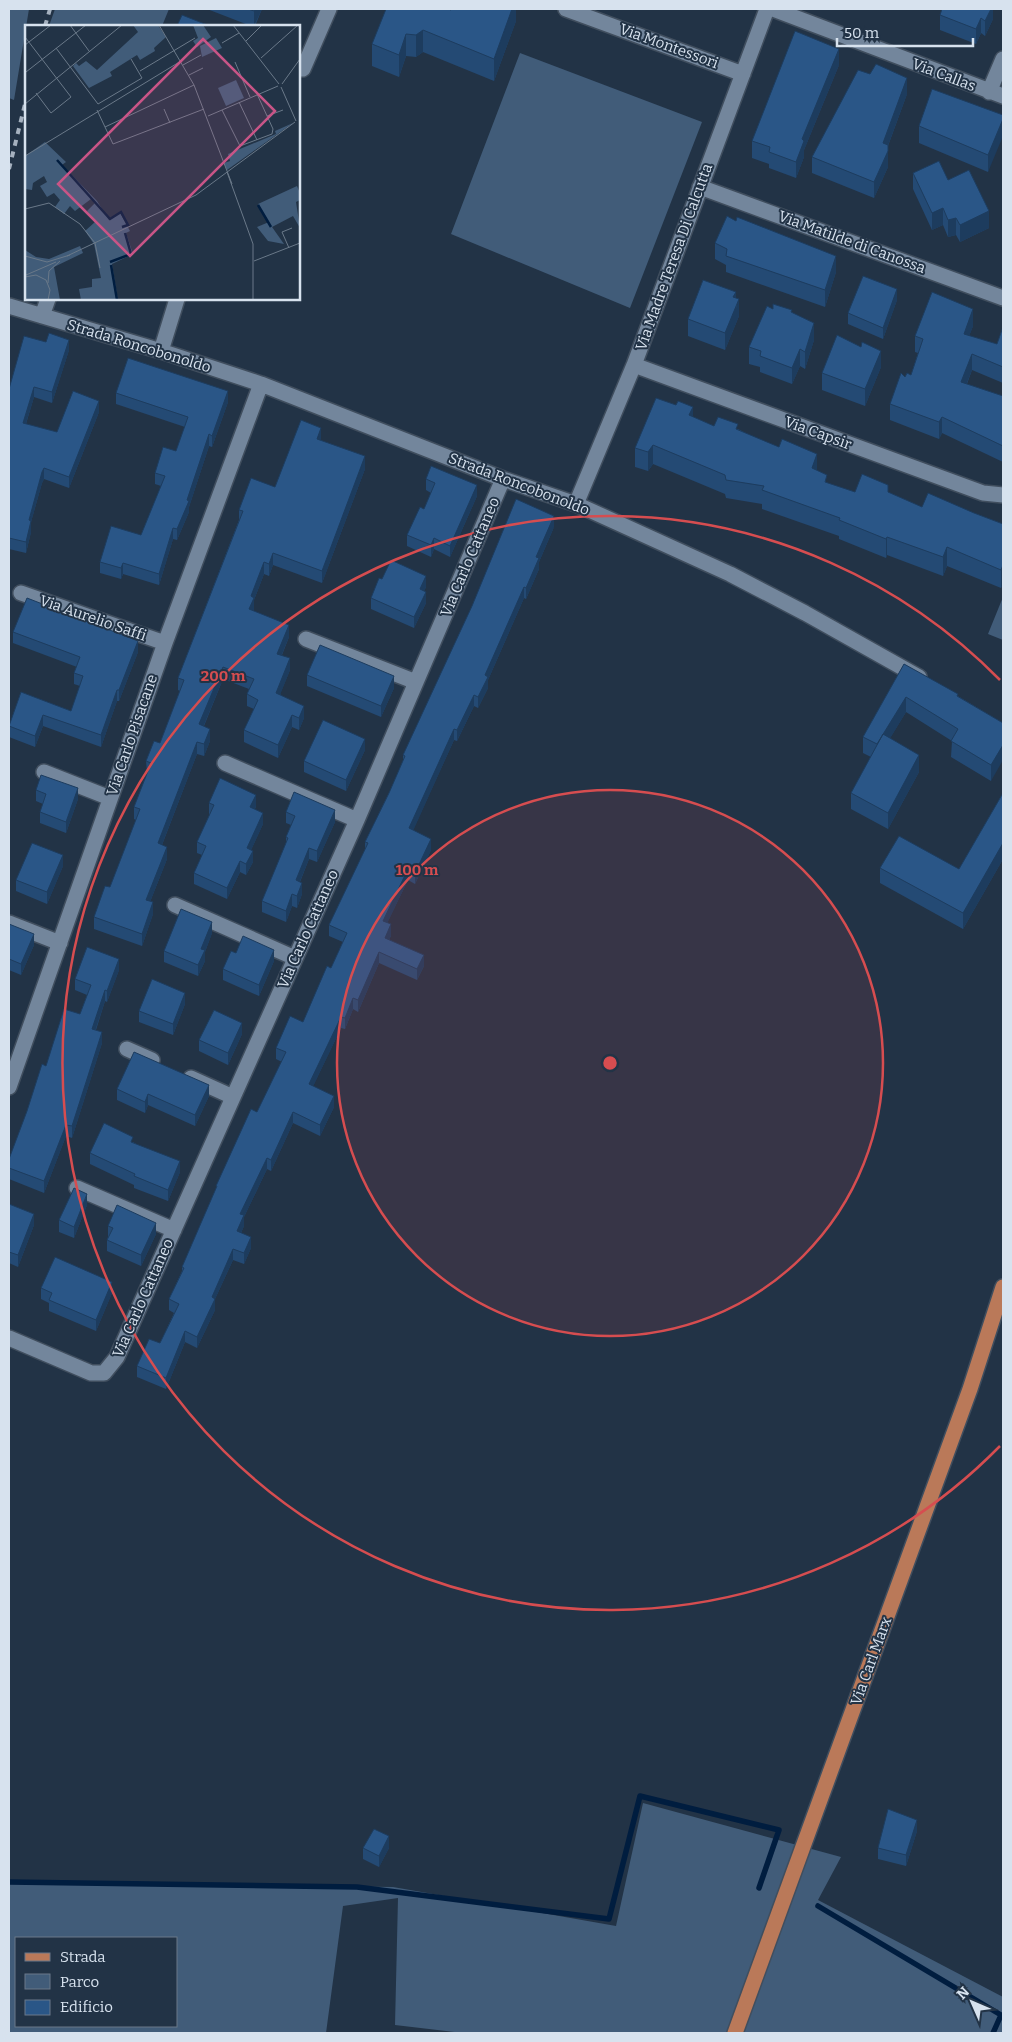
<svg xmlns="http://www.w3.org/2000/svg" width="1012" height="2042" viewBox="0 0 1012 2042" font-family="Bitter,serif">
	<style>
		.green { fill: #415c79; fill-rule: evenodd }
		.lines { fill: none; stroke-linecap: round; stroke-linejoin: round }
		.stream { stroke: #001d3f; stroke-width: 5.5 }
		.minor-casing { stroke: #404e5e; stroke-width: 18 }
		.major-casing { stroke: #404e5e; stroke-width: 18 }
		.minor { stroke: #73869c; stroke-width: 15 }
		.major { stroke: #ba7959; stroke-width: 15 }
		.rail { stroke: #a5b1bf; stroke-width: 4; stroke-dasharray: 6 6; stroke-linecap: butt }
		.wall { fill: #244a74 }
		.shaded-wall { fill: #1d3c5e }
		.building { fill: #2a5687; stroke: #1d3c5e }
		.ring { fill: none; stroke: #d64d50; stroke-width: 2.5 }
		.labels { text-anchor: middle; stroke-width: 4; stroke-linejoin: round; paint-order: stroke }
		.street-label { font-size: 15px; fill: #d7e2ee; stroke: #223346 }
		.inset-river { fill: none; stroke: #001d3f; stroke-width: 2.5 }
		.inset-road { fill: none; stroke: #6a7989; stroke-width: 1 }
		.view { fill: #c85587; fill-opacity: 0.15; stroke: #c85587; stroke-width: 2.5 }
		.inset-edge { fill: none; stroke: #d7e2ee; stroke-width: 2.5 }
		.centre { fill: #d64d50; stroke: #223346; stroke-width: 2.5 }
		.ring-label { font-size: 15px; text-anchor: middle; font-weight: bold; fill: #d64d50; stroke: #223346; stroke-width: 4; stroke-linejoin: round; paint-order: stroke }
	</style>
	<rect width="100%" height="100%" fill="#223346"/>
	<path class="green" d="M9,9H29L14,100L9,98Z
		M55,9H169L162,26H49Z
		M520,53L702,122L630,308L451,234Z
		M1003,597V640L988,634Z
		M643,1803L841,1857L818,1900L1003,1997V2033H463L395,2025L398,1898L343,1906L326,2033H9V1882L393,1887L616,1926ZM16,1938H176V2026H16Z"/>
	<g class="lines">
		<path class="stream" d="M9,1882L357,1887L609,1919L640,1796L779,1830L759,1888
			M818,1906L1001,2015L993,2033"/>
		<defs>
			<path id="minor" d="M566,9L743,74
				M773,9L1003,96
				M303,69L329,9
				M989,92L1003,59
				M700,187L1003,298
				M9,306L161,351L261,384L503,479L576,504L730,574L805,613L919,677
				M42,316L48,299
				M161,351L177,299
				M634,365L983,493L1003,495
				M576,504L634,365L767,9
				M21,593L165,643
				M306,639L416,682
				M225,763L357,820
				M44,772L110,798
				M175,905L295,958
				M9,923L60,943
				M127,1049L152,1060
				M191,1078L233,1097
				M9,1087L165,643L261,384
				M77,1188L174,1230
				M9,1338L91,1373H104L117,1357L357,820L503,479"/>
			<path id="major" d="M735,2033L970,1389L1003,1287"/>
		</defs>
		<use href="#minor" class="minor-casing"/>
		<use href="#major" class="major-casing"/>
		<use href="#minor" class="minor"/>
		<use href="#major" class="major"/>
		<path class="rail" d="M45,26L50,9
			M9,169L26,100"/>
	</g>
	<path class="wall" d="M207,9H262L255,26H251Z
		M516,9V21L494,81L423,52L416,57L406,56L399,77L372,66V44L451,10Z
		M993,9V19L985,36L981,33L976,44L940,30V15Z
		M839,65L804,150V157L796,178L769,168V164L752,158V141Z
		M907,94L888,146V167L874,198L812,173V157Z
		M1003,115L988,172L919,143V126Z
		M913,173L948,180L989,228L960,242L956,235L948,237L943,225L932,230L913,189Z
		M736,221L836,272L825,307L726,272V265L715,259V243Z
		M736,298L739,316L725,350L688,336V319Z
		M897,300L883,339L848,324V313Z
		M773,309L792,312L814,340L805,369L800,366L792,384L760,372V367L749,364V347Z
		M973,326L969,336L997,344L1003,327V383L972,370L967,384L1003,396V462L942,433L939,439L890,420V404L905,377L911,375L918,353L915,352V336Z
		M69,350L52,403L34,397L26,424L57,432L99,412L69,488L44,479L42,483L31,522V532L26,553L9,549V389Z
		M881,367L865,406L822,390V373Z
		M116,393L228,402L212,447L209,446L189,507V512L177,540L173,539L159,585L123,574L121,579L100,573V562L141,535L161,486L155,484V473L176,451L185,427L116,404Z
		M676,405L693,417L714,426L738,429L817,470L827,483L855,492L888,493L922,507L974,513L1003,524V583L1001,588L947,566L943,576L887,555L886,558L839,539V536L762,509V504L726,498L725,494L653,464L648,471L635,467V448Z
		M321,440L365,469L322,583L273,565L269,576L264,574L254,600L253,611L289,637L282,655L290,670L280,694L304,718L299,730L292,727L278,758L244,742V730L254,709L247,706V694L249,689L223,679L204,726L210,741L204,756L197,754L162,845L167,859L150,902L153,914L142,946L94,929V917L110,887L136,820L134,819V807L147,773L146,761L160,743L180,691L178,690V678L239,520V510L275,487Z
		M426,479L477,496L450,557L434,549L431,557L407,546V535L424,509L431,493L426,490Z
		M554,527L539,562V569L526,599L524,598L488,680V688L478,708L474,706L457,741L454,740L413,830L431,850L415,884L408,880L387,923L391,936L389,939L424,966L417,980L379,963L358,1012L353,1009L345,1029L341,1028L313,1086L334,1107L320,1136L293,1123L271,1171L267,1169L244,1217V1226L241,1233L251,1248L244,1264L233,1260L215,1299V1310L197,1348L185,1342L166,1389L137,1377V1366L160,1343L174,1313L169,1310V1299L182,1271V1267L216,1190V1186L257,1112L282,1062L276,1059V1048L303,1022L331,968L343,942L329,936V925L365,850V842L389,793L403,761V755Z
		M382,579L426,587L424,591L426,603L414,628L371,609V598Z
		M13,632L138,652L119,701H117L101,747L43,726L35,747L9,737V726L21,692L71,711L80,686L74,684V673L77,667L13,643Z
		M904,664L1003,723L991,781L951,757L952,741L906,712L890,738L919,772L888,829L851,809V793L871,757L863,753V737Z
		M307,675L394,688L381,717L307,686Z
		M365,750L346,791L304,772V761Z
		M36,790L78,799L66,833L40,823V812L43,804L36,801Z
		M1003,793V859L963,929L880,883V868L959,869Z
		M209,803L256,806L255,809L263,824L251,850L253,862L246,875L240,872L227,899L194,884V873L202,855L197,853V842L210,815L209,814Z
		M286,812L335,822L317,862L309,859L300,882L302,894L297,908L292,906L286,922L262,912V901L286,845V837L291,825L286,823Z
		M63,866L47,904L16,891V880Z
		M9,924L34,945L21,975L9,970Z
		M212,933L205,952V961L198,976L164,962V951Z
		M236,953L274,961L259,996L223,980V969Z
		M119,970L107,1002L105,1001L96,1030L102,1043L72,1138L66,1136L44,1193L9,1179V1159L46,1066L80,1014L87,995L75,990V979Z
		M185,1004L173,1035L139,1022V1011Z
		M242,1034L228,1065L199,1051V1040Z
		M117,1089L209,1096L195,1126L148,1105L145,1113L117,1100Z
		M133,1142L180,1172L168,1201L134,1188V1185L90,1164V1153Z
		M9,1204L34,1225L18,1267L9,1263Z
		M87,1205L74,1238L59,1232V1220Z
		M108,1226L156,1234L141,1266L107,1251V1240L108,1237Z
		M41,1288L112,1293L96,1331L49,1311V1303L41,1299Z
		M917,1831L906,1866L878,1859V1848Z
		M363,1848H389L379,1867L363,1859Z"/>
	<path class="shaded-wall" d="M255,9H262L254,26V11Z
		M512,9H516V21L494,81V59Z
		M989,9H993V19L985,36V21Z
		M981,18V33L976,44V29Z
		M423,30V52L416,57V35Z
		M406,34V56L399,77V55Z
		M839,49V65L804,150V157L796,178V162L802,139Z
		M907,78V94L883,159V143Z
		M1003,119V136L988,172V155Z
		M888,151V167L874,198V182Z
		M943,208V225L932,230V213Z
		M989,211V228L960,242V225Z
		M956,218V235L948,237V220Z
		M836,256V272L825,307V290Z
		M897,289V300L883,339V328Z
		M736,292V308L739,299V316L725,350V333L733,297Z
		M973,309V326L964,350V334Z
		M814,323V340L805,369V352Z
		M69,340V350L52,403V392Z
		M800,349V366L792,384V368Z
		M881,351V367L865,406V389Z
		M972,354V370L961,398V382Z
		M34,387V397L23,433V423Z
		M228,391V402L212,447V436Z
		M99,401V412L69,488V477Z
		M693,407V425L689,415Z
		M942,417V433L939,439V422Z
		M321,428V440L317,439Z
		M209,434V446L189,507V512L177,540V529Z
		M653,445V464L648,471V452Z
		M817,454V473L812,468Z
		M365,456V469L322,583V571Z
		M44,468V479L42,483L31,522V532L26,553V542L29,520L42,472Z
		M477,485V496L450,557V546Z
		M554,516V527L539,562V569L526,599V588L536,557Z
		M173,528V539L159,585V574Z
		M887,537V555L886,558V539Z
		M434,538V549L431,557V545Z
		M947,547V566L943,576V557Z
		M273,553V565L269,576V564Z
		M264,562V574L254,600V610L249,621V609L251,596Z
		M123,563V574L121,579V568Z
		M1003,565V583L1001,588V570Z
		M426,576V587L420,601V589Z
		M524,587V598L488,680V688L478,708V697L485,675Z
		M426,592V603L414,628V617Z
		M289,625V637L277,666V654Z
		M138,641V652L119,701V690Z
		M290,658V670L276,705V693Z
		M223,667V679L199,737V724Z
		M394,676V688L381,717V706Z
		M117,690V701L101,747V735Z
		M474,695V706L457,741V730Z
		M906,697V712L877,760V744Z
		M304,706V718L299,730V718Z
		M43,715V726L35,747V736Z
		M292,715V727L278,758V745Z
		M210,729V741L204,756V744Z
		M454,729V740L409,840V828Z
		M365,739V750L346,791V780Z
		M197,742V754L158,855V843Z
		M1003,745V760L991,781V765Z
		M919,755V772L888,829V813Z
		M78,788V799L66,833V822Z
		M256,795V806L250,818V807Z
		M335,810V822L317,862V851Z
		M263,813V824L247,859V848Z
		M431,839V850L415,884V873Z
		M1003,843V859L963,929V913Z
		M167,847V859L146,912V900Z
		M309,848V859L296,891V880Z
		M253,851V862L246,875V864Z
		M63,855V866L47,904V892Z
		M240,861V872L227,899V888Z
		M408,869V880L383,932V921Z
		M302,883V894L297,908V896Z
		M292,894V906L286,922V911Z
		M153,902V914L142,946V934Z
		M212,922V933L205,952V961L198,976V965L201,949Z
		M391,924V936L385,949V938Z
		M34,934V945L21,975V964Z
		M274,950V961L259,996V985Z
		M379,952V963L358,1012V1000Z
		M424,955V966L417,980V969Z
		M119,959V970L107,1002V991Z
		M105,990V1001L92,1040V1029Z
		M185,993V1004L173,1035V1024Z
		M353,998V1009L345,1029V1018Z
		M341,1017V1028L309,1095V1084Z
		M242,1023V1034L228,1065V1053Z
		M102,1032V1043L72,1138V1126Z
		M209,1085V1096L195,1126V1115Z
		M148,1094V1105L145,1113V1102Z
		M334,1096V1107L320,1136V1125Z
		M293,1112V1123L271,1171V1160Z
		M66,1125V1136L44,1193V1181Z
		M267,1158V1169L244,1217V1226L237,1242V1231L240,1214Z
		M180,1161V1172L168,1201V1190Z
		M87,1194V1205L74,1238V1227Z
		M34,1214V1225L18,1267V1255Z
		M156,1223V1234L141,1266V1255Z
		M251,1237V1248L244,1264V1253Z
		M233,1249V1260L215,1299V1310L197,1348V1337L212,1297Z
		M112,1282V1293L96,1331V1320Z
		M185,1331V1342L166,1389V1378Z
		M917,1820V1831L906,1866V1855Z
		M389,1836V1848L379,1867V1856Z"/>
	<path class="building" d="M248,9H255L254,11Z
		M386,9H448L451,10V9H512L494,59L423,30L416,35L406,34L399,55L372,44Z
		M942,9H991L985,21L981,18L976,29L940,15Z
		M182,15L210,26H177Z
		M795,31L839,49L802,139L804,141L796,162L769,152L770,147L752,141Z
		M876,64L907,78L883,143L888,145V151L874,182L812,157L858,70L870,74Z
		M932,89L1003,115V119L988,155L919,126Z
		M939,161L948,180L969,170L989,211L960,225L956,218L948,220L943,208L932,213L913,173Z
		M727,216L736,221L737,217L836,256L825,290L726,256L727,249L715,243Z
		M863,276L897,289L883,328L848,313Z
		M703,280L736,292L733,297L739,299L725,333L688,319Z
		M932,292L973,309L964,334L997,344L1003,327V367L972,354L961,382L1003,396V446L942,417L939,422L890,404L901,373L905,377L907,373L911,375L923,339L915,336Z
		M773,304L792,310L791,312L814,323L805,352L800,349L792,368L760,356L761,351L749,347L767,306L773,309Z
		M49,333L69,340L52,392L34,387L23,423L57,432L73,391L99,401L69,477L44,468L42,472L29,520L31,521L26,542L9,538V389L24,336L46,342Z
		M837,335L861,347L862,342L881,351L865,389L822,373Z
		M128,358L228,391L212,436L209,434L187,500L189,501L177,529L173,528L159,574L123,563L121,568L100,562L111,526L141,535L165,476L155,473L163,447L176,451L188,417L116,393Z
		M656,398L676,405L678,401L693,407L689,415L714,426L718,417L738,424L736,429L779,447L782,439L817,454L812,468L827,475L825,482L855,492L862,474L888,485V492L922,507L928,493L974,513L1003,524V565L1001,570L947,547L943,557L887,537L886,539L839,520L840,518L762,490L764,486L726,480L725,475L653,445L648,452L635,448Z
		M301,420L321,428L317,439L365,456L322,571L273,553L269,564L264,562L251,596L254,598L249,609L289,625L277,654L290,658L276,693L304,706L299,718L292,715L278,745L244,730L258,700L247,694L254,679L223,667L199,724L210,729L204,744L197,742L158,843L167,847L146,900L153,902L142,934L94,917L105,886L110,887L140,809L134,807L151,763L146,761L154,741L160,743L184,680L178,678L243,511L239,510L251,478L275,487Z
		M431,466L477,485L450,546L434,538L431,545L407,535L420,507L424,509L435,483L426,479Z
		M516,499L554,516L536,557L539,558L526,588L524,587L485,675L488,677L478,697L474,695L457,730L454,729L409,828L431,839L415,873L408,869L383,921L391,924L385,938L424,955L417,969L379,952L358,1000L353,998L345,1018L341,1017L309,1084L334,1096L320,1125L293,1112L271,1160L267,1158L240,1214L244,1215L237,1231L251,1237L244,1253L233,1249L212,1297L215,1299L197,1337L185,1331L166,1378L137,1366L149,1339L160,1343L179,1304L169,1299L184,1268L182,1267L217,1186H216L251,1109L257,1112L286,1052L276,1048L290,1016L303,1022L327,966L331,968L347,933L329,925L368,843L365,842L389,793L405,756L403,755L472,606Z
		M391,560L426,576L420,589L426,592L414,617L371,598L379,578L382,579Z
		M27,598L138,641L119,690H117L101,735L43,715L35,736L9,726L21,692L71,711L83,676L74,673L80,657L13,632Z
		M320,645L394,676L381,706L307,675Z
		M904,664L958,694L957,696L1003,723V745L991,765L951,741L958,729L906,697L877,744L863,737Z
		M323,720L365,739L346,780L304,761Z
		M883,734L919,755L888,813L851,793Z
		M41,775L78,788L66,822L40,812L46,794L36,790Z
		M220,778L256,795L250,807L263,813L247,848L253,851L246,864L240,861L227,888L194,873L206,846L197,842L214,805L209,803Z
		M294,792L335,810L317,851L309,848L296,880L302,883L297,896L292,894L286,911L262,901L288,838L286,837L295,816L286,812Z
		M1003,793V843L963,913L880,868L899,836L959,869Z
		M32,843L63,855L47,892L16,880Z
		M181,909L212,922L201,949L205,950L198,965L164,951Z
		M9,924L34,934L21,964L9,959Z
		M243,936L274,950L259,985L223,969L231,951L236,953Z
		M87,947L119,959L107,991L105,990L92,1029L102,1032L72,1126L66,1125L44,1181L9,1168V1159L27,1111L42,1064L46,1066L64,1009L80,1014L91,985L75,979Z
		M152,979L185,993L173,1024L139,1011Z
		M214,1010L242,1023L228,1053L199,1040Z
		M134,1052L209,1085L195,1115L148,1094L145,1102L117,1089Z
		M104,1123L133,1137L131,1142L180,1161L168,1190L134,1176L135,1174L90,1153Z
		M74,1188L87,1194L74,1227L59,1220Z
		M9,1204L34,1214L18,1255L9,1252Z
		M117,1205L156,1223L141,1255L107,1240L113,1228L108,1226Z
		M55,1257L112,1282L96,1320L49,1300L52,1293L41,1288Z
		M888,1809L917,1820L906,1855L878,1848Z
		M374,1829L389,1836L379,1856L363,1848Z"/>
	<circle cx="610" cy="1063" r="273" fill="#d64d50" fill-opacity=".12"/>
	<g class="ring">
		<circle cx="610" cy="1063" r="273"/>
		<path d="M1000 1446A547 547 0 1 1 1000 680"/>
	</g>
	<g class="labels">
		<g class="street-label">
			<text transform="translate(669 46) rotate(20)" y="5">Via Montessori</text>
			<text transform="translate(944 75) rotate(21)" y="5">Via Callas</text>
			<text transform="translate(852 242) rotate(20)" y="5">Via Matilde di Canossa</text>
			<text transform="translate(674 257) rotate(-70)" y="5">Via Madre Teresa Di Calcutta</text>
			<text transform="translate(139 346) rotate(17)" y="5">Strada Roncobonoldo</text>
			<text transform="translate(818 433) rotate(20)" y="5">Via Capsir</text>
			<text transform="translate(519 484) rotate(21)" y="5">Strada Roncobonoldo</text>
			<text transform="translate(470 557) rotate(-67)" y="5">Via Carlo Cattaneo</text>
			<text transform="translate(93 618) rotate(19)" y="5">Via Aurelio Saffi</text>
			<text transform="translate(132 735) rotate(-71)" y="5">Via Carlo Pisacane</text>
			<text transform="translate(308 929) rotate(-66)" y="5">Via Carlo Cattaneo</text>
			<text transform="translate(143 1298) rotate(-66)" y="5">Via Carlo Cattaneo</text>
			<text transform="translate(871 1661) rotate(-70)" y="5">Via Carl Marx</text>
		</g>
	</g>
	<g transform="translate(25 25)">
		<rect width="275" height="275" fill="#223346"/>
		<path d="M108,0H133L141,12L129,23L130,26L115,35L112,30L85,47L87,51L64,63L48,41L51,38L54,41L61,36L72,45L113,7ZM168,0H178L186,12L172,22L168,16L173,13ZM191,13L197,23L177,32L175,21ZM211,55L219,73L201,81L193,63ZM268,98L202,145L199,138L205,136L203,129L251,109L250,106ZM20,117L41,137L37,140L72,176L84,195L95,188L105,206L101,208L108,229L87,239L93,275H56L54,264L67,262V254L76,253L69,219L60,206L70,197L62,186L71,177L66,174L50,186L45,181L39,189L30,182L35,175L29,168L22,172L15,161L22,157L19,151L8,158L7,165L0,164V131ZM272,161L275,168V175L271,177L275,203L268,191L247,202L259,219L243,216L232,202L244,197L233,179ZM55,221L58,228L29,242L35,275H0V225L11,232L24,234Z" fill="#415c79"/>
		<path class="inset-river" d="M32,135L85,194L96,187L103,200L97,202M233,180L246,202M85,237L106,229L100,208M86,240L92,275"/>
		<path class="inset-road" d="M45,0L64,26M134,0L169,60L207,159M208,0L254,59M0,12L46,72L26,88L11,68M221,16L237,0M197,18L214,8M0,20L26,0M31,23L73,79L117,53L106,34M236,33L273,0M210,37L225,72M158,40L176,30M115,46L170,13M1,47L61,0M164,50L178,43M257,59L275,34M256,62L271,96M214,77L232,115M0,79L97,0M139,84L145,98M72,85L88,119L179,84M197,85L215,121L247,109L248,104L232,69M183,91L253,61M242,91L258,85M80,102L169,60M0,131L156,36M202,147L228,219V275M0,184L24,178L55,199L70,218L75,243M264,223L257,207L267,203M0,231L22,237L45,230M42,231L171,170L270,97M229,236L275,218M1,250L31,237M0,252L11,250L21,255L25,265L23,275M23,258L24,246L35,236"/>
		<path class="view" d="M178,14L250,86L105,231L33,159Z"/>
		<rect width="275" height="275" class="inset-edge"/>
	</g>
	<circle cx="610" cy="1063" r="8" class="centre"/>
	<g class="ring-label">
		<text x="223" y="681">200 m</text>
		<text x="417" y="875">100 m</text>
	</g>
	<rect width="1012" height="2042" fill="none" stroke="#d7e2ee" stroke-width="20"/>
	<rect x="15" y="1937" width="162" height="90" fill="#223346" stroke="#6a7989"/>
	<rect x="25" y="1953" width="25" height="8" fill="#ba7959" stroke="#6a7989"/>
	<text x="60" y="1962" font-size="15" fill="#d7e2ee">Strada</text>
	<rect x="25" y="1974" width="25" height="15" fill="#415c79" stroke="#6a7989"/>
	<text x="60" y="1987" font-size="15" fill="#d7e2ee">Parco</text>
	<rect x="25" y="2000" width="25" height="15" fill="#2a5687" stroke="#6a7989"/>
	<text x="60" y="2012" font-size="15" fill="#d7e2ee">Edificio</text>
	<g transform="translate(972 2002) rotate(315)" stroke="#223346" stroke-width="4" paint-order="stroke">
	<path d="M0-4L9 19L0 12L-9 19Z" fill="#d7e2ee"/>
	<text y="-8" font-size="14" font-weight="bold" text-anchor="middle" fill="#d7e2ee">N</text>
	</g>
	<path d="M837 38v8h136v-8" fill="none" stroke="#d7e2ee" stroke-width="2.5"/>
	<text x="844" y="38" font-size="15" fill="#d7e2ee" stroke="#223346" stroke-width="4" paint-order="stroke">50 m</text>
</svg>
